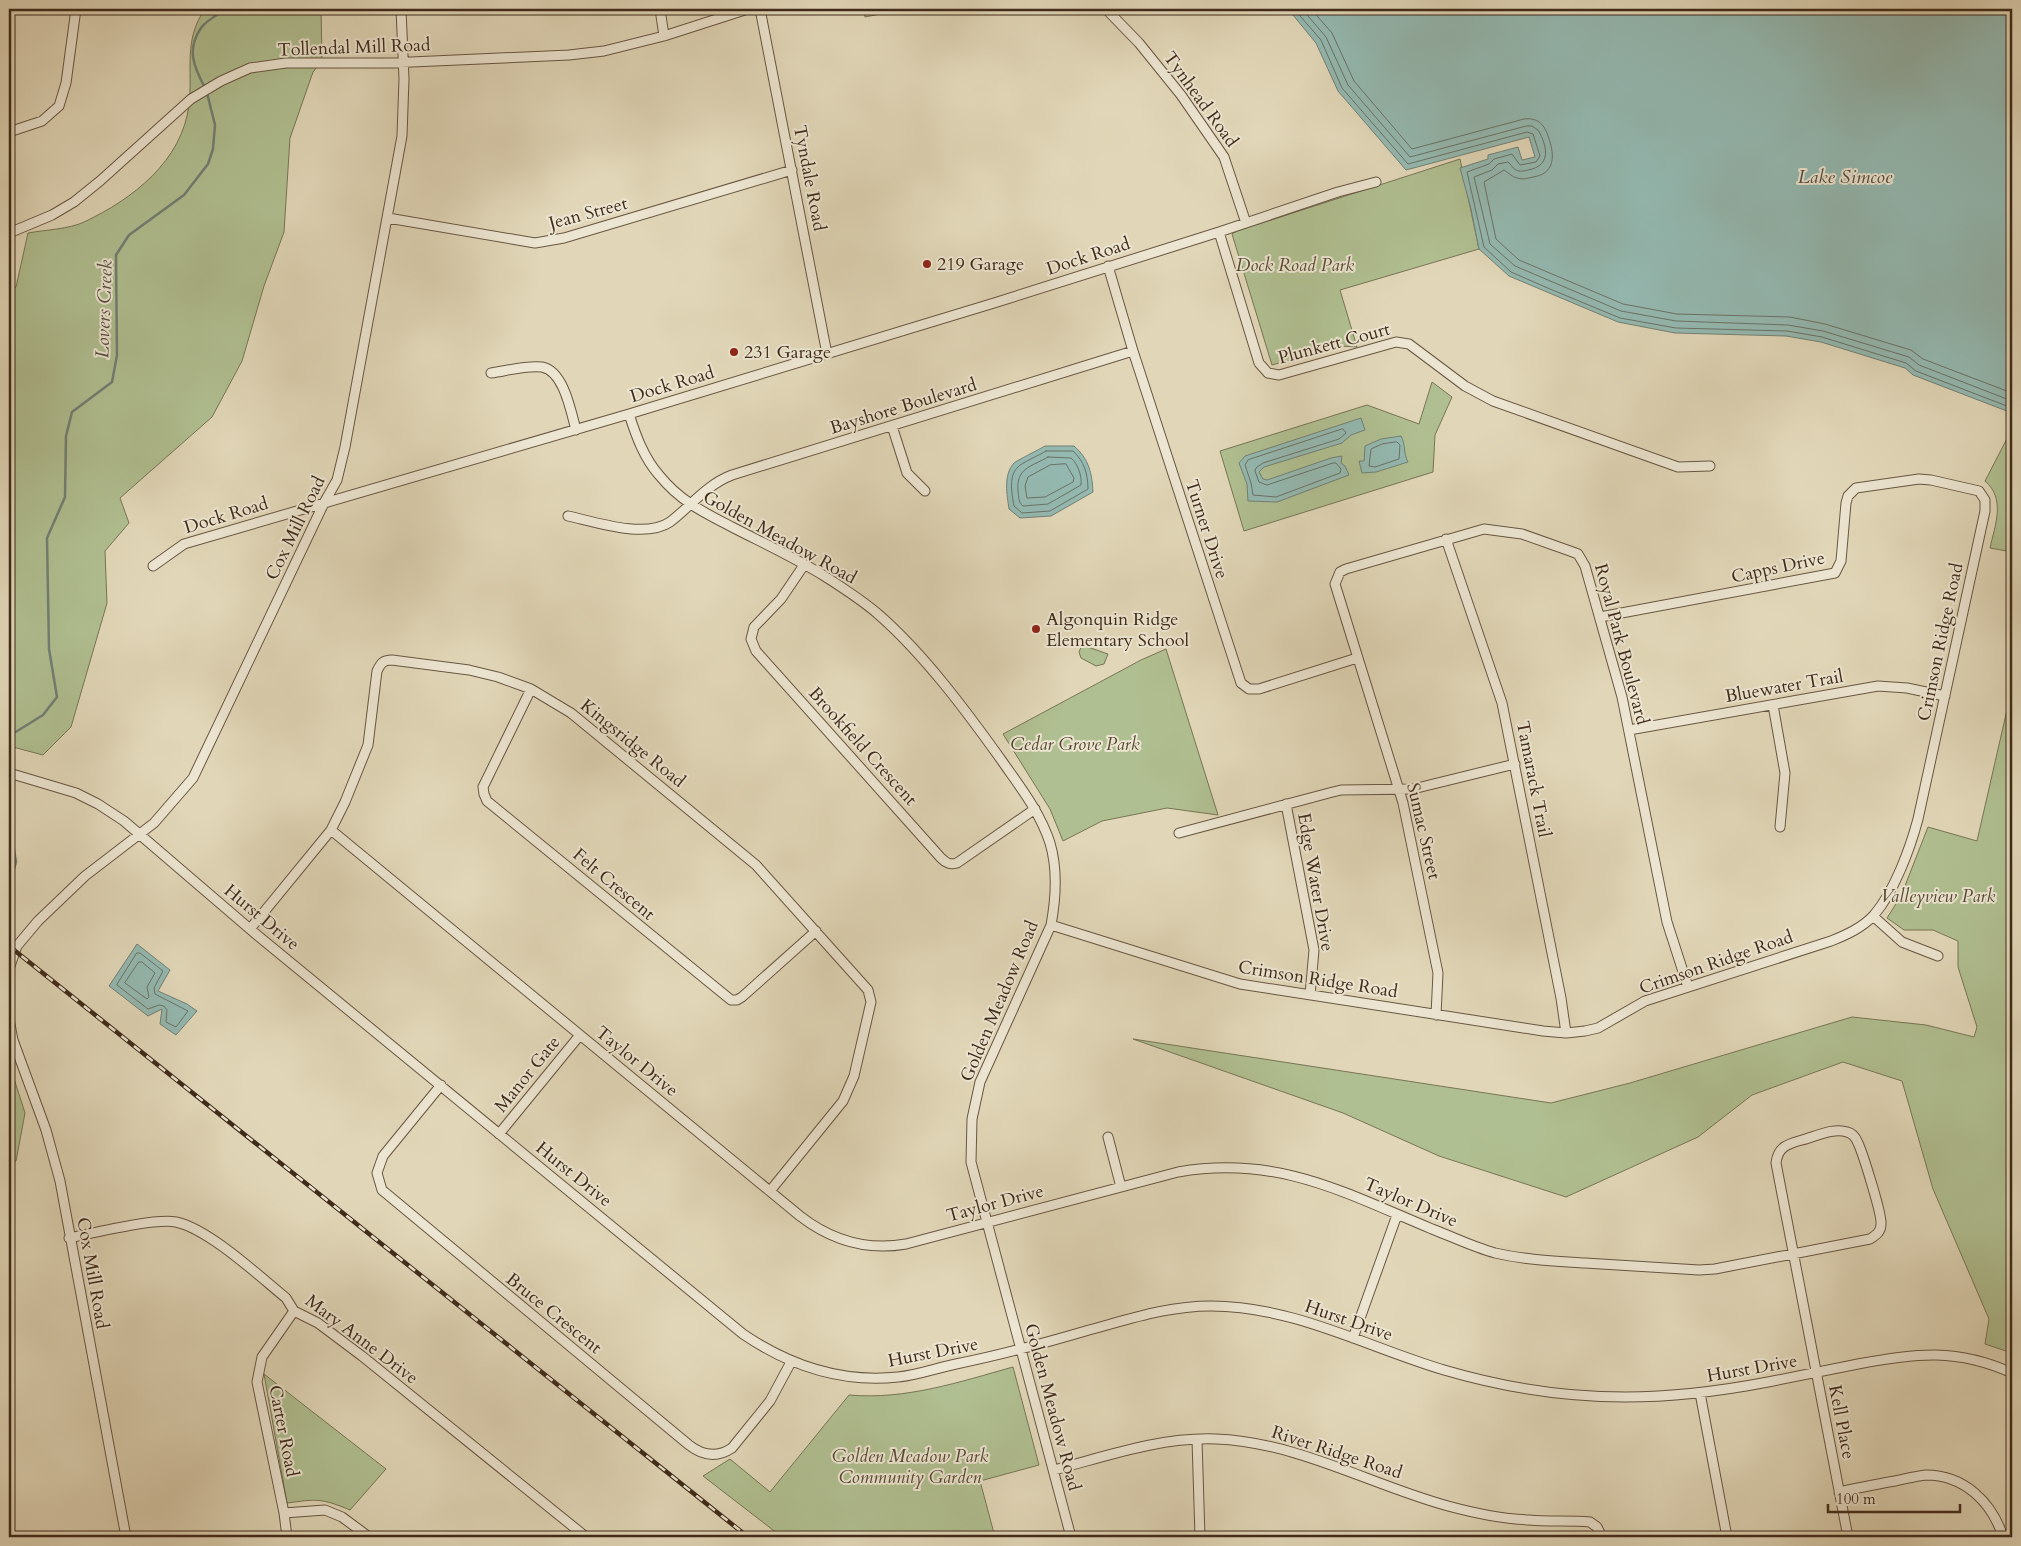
<svg xmlns="http://www.w3.org/2000/svg" width="2021" height="1546" viewBox="0 0 2021 1546" font-family="Cardo,serif">
	<style>
		.green { fill: #b0bf91; stroke: #787556 }
		.water { fill: #94b9b1; stroke: #728075 }
		.lines { fill: none; stroke-linecap: round; stroke-linejoin: round }
		.shore { stroke: #6a7266; stroke-width: 1 }
		.stream { stroke: #728075; stroke-width: 2.5 }
		.minor-casing { stroke: #685642; stroke-width: 11 }
		.minor { stroke: #ece5d1; stroke-width: 9 }
		.rail-casing { stroke: #3f2b1a; stroke-width: 4.5 }
		.rail { stroke: #ece5d1; stroke-width: 2.5; stroke-dasharray: 8; stroke-linecap: butt }
		.poi-dot { fill: #8f2418; stroke: #ece5d1; stroke-width: 2 }
		.labels { text-anchor: middle; stroke-width: 4; stroke-linejoin: round; paint-order: stroke }
		.street-label { font-size: 18px; fill: #3f2b1a; stroke: #ece5d1 }
		.poi-label { font-size: 18px; fill: #3f2b1a; stroke: #ece5d1; text-anchor: start }
		.park-label { font-size: 18px; font-style: italic; fill: #564932; stroke: #ece5d1 }
		.water-label { font-size: 19px; font-style: italic; fill: #544e40; stroke: #ece5d1 }
	</style>
	<rect width="100%" height="100%" fill="#e1d7b8"/>
	<filter id="stains"><feTurbulence type="fractalNoise" baseFrequency=".004" numOctaves="4"/><feColorMatrix values="0 0 0 0 .2 0 0 0 0 .09 0 0 0 0 .02 0 0 0 .5 -.17"/></filter>
	<radialGradient id="worn" r=".72"><stop offset=".6" stop-color="#630" stop-opacity="0"/><stop offset="1" stop-color="#630" stop-opacity=".3"/></radialGradient>
	<path class="green" d="M205,9H321L322,61L313,72L290,138L284,232L264,286L242,361L212,417L120,498L129,523L105,551L107,603L71,727L43,755L9,746V290L16,287L28,233C44,230 70,229 84,222C133,199 182,161 189,105C193,70 183,40 205,9Z
		M863,9H905L865,17Z
		M1460,159L1479,249L1340,290L1357,347L1341,346L1272,365L1232,234L1237,231Z
		M1432,382L1452,397L1435,435L1433,472L1244,531L1220,451L1367,405L1419,424Z
		M2012,429V552L1990,548C1995,525 2006,499 1985,481Z
		M1082,645L1108,654L1104,664L1096,666L1081,658L1079,652Z
		M1166,649L1218,815L1167,808L1102,821L1063,841L1050,809L1003,734L1141,660Z
		M2012,688V1353L1985,1344L1989,1319L1933,1189L1902,1081L1843,1062L1752,1095L1698,1137L1566,1197L1439,1156L1343,1113L1133,1039L1551,1103L1630,1083L1852,1017L1926,1025L1974,1037L1977,1027L1958,967V941L1933,930H1904L1887,918L1901,896L1928,827L1977,841Z
		M9,1063L25,1113L16,1161L9,1166Z
		M1013,1367L1039,1465L980,1481L995,1537H782L703,1476L730,1459L770,1492L849,1395C906,1400 959,1382 1013,1367Z
		M264,1374L386,1469L350,1510C321,1498 317,1499 287,1503Z"/>
	<path class="water" d="M1288,9H2012V413L1913,375L1905,368L1821,342L1786,336L1675,333L1618,322L1509,276L1479,249L1471,209L1460,168L1488,159V155L1518,147L1522,160L1535,157L1529,137L1406,170L1338,91L1316,43Z
		M1361,418L1365,430L1351,435L1342,443L1264,467L1259,472L1263,479L1267,480L1331,458L1342,456L1341,463L1345,466L1349,475L1277,502L1248,501L1247,484L1239,463L1245,456Z
		M1401,436C1406,445 1403,453 1408,462L1376,472L1362,473L1359,461H1364L1365,446L1381,439Z
		M1045,446H1074C1089,459 1092,473 1093,492L1051,516L1020,518L1009,509C1007,495 1003,475 1014,463C1016,461 1040,449 1045,446Z
		M137,944L170,970L158,991L187,1004L197,1011L176,1035L160,1024L162,1009L148,1016L109,986Z"/>
	<g class="lines">
		<path class="shore" d="M1294,9L1321,40L1342,88L1408,164L1527,132L1533,134L1540,156L1536,162L1520,165L1512,154L1494,159L1489,164L1467,172L1484,247L1511,272L1550,289L1620,318L1676,328L1787,331L1822,337L1906,363L1916,371L2012,408
			M1302,9L1326,37L1348,85L1410,157L1526,126H1532L1538,130C1548,147 1551,166 1528,170C1524,171 1520,172 1516,170C1512,168 1511,164 1508,162L1498,164L1492,170L1474,177L1490,244L1515,266L1621,311L1676,321L1788,325L1823,331L1909,357L1919,365L2012,401
			M1311,9L1332,33L1354,81L1412,149L1524,119C1541,117 1546,128 1550,142C1555,159 1553,174 1533,177C1528,178 1523,180 1517,178C1512,177 1509,173 1504,170L1484,182L1496,239L1519,260L1623,304L1677,314L1790,317L1825,324L1911,350L1923,359L2012,393
			M1343,429L1346,433L1339,439L1263,463L1256,468L1255,471L1259,482L1267,485L1333,463H1336L1341,469L1340,473L1276,497L1253,495L1251,483L1245,465L1248,460Z
			M1397,442L1400,445L1399,459L1375,467L1369,466L1371,449L1382,444Z
			M1046,451H1073C1084,461 1088,474 1088,489L1050,511L1022,513L1014,506C1012,494 1008,476 1018,467C1021,463 1040,455 1046,451Z
			M1048,457L1071,458C1078,464 1082,476 1081,485L1048,504L1023,506C1018,502 1019,497 1018,491C1016,468 1031,467 1048,457Z
			M1066,464L1074,478L1073,482L1045,497L1027,498L1025,486L1028,477L1050,465Z
			M137,953H140L163,971L154,988L155,994L188,1011L176,1027L166,1022L167,1010L164,1006L159,1005L148,1009L117,985Z
			M139,962H142L155,973L147,987L149,997L147,999L125,983Z"/>
		<path class="stream" d="M205,88C194,67 186,50 201,28C206,20 219,14 227,9
			M9,743L14,733L43,715L57,697L49,649L47,538L65,497L66,436L72,412L112,382L117,355L116,255L129,235L184,195L208,164L213,149L215,125L207,93
			M9,821L16,862L9,887"/>
		<defs>
			<path id="minor" d="M660,9L664,36
				M760,9L827,354
				M1106,9L1139,43L1181,95L1224,157L1246,223
				M9,132L42,121L59,106L66,83L76,9
				M388,218L535,243L564,238L792,170
				M1219,232L1259,363L1268,373L1279,375L1396,342L1409,344L1465,386L1493,401L1678,467L1710,466
				M9,233L52,215L74,202L100,181L191,99L221,81L250,68L286,63H389L569,55L604,51L664,36L748,9
				M1108,266L1133,351L1241,683L1249,689H1259L1357,658
				M491,373C506,371 526,365 542,367C564,371 571,412 576,430
				M629,414C636,436 644,458 659,475C680,501 703,512 732,527C763,543 796,558 826,577C843,588 862,600 878,614C924,654 967,712 1002,761C1020,787 1040,812 1050,843C1058,870 1056,898 1051,925L980,1082L972,1119L971,1162L1071,1537
				M892,426L907,473L925,491
				M568,516C595,522 645,539 670,522C691,506 706,485 732,475L1133,351
				M1446,539L1502,703L1561,998L1566,1033
				M804,565L781,599L754,627L751,639L756,651L941,858C946,863 950,865 957,863L1035,809
				M153,566L184,544L629,414L994,303L1219,232L1338,192L1376,182
				M531,689L483,787L484,794L487,801L731,1000H737L742,997L816,931
				M1773,705L1785,773L1780,827
				M1629,730L1878,686L1907,688L1945,696
				M9,773L76,793L98,804L124,821L257,935L743,1334C790,1366 841,1383 898,1377C918,1375 936,1368 956,1364C1001,1355 1045,1343 1089,1330C1130,1319 1168,1306 1211,1306C1293,1306 1367,1347 1444,1370C1502,1387 1564,1397 1625,1397C1673,1397 1721,1391 1768,1382C1798,1376 1828,1370 1858,1364C1916,1353 1957,1348 2012,1373
				M1286,804L1314,950L1310,995
				M331,830L800,1216C831,1240 866,1251 906,1244L1178,1172C1278,1155 1343,1192 1432,1229C1453,1237 1473,1247 1495,1253C1525,1260 1555,1261 1585,1263C1623,1265 1661,1268 1699,1270L1715,1269L1870,1239C1876,1235 1881,1232 1881,1224C1882,1214 1863,1154 1858,1143C1856,1138 1852,1133 1847,1132C1834,1127 1814,1137 1802,1140C1787,1144 1778,1147 1776,1163L1848,1537
				M1179,833L1329,793L1341,790L1413,789L1515,764
				M1873,916L1902,942L1938,956
				M1051,925L1240,984L1543,1031L1566,1033L1585,1031L1598,1028L1645,1001L1831,941C1846,935 1862,928 1874,915C1894,892 1910,849 1918,819L1985,511V500L1979,491L1931,480L1919,479L1856,488L1848,496L1846,503L1841,561L1835,573L1600,617
				M250,929L331,830L345,802L368,745L377,671C381,663 383,660 392,660L469,670L498,677L531,689L571,713L756,865L868,990L871,1002L854,1076L843,1101L770,1191
				M9,969L17,946L38,921L85,876L154,823L193,778L324,503L337,480L345,447L402,136L404,79L401,9
				M1436,1015L1438,973L1403,803L1335,584L1340,572L1346,569L1484,529L1522,534L1570,551L1578,554L1585,566L1622,697L1667,922L1688,987
				M9,1019L13,1040L46,1130L60,1181L126,1537
				M441,1085L383,1156L377,1173L382,1190L689,1445C703,1456 717,1458 732,1448L770,1401L791,1362
				M499,1134L580,1035
				M1108,1137L1121,1187
				M69,1238C94,1233 154,1218 176,1222C209,1229 259,1276 286,1298L294,1311L318,1323L362,1356L586,1537
				M1353,1338L1397,1215
				M1700,1393L1727,1537
				M1197,1440L1200,1537
				M1054,1470C1107,1456 1160,1437 1216,1439C1297,1442 1371,1485 1448,1506C1474,1513 1502,1519 1529,1520C1549,1522 1570,1520 1590,1522L1597,1527L1602,1537
				M1839,1492C1858,1488 1877,1484 1895,1481C1905,1479 1916,1476 1926,1475C1964,1475 1992,1502 2003,1537
				M284,1513L325,1510L342,1517L369,1537
				M287,1537L284,1513L257,1382L262,1357L294,1311"/>
		</defs>
		<use href="#minor" class="minor-casing"/>
		<use href="#minor" class="minor"/>
		<defs>
			<path id="rail" d="M9,946L748,1537"/>
		</defs>
		<use href="#rail" class="rail-casing"/>
		<use href="#rail" class="rail"/>
	</g>
	<g class="poi-dot">
		<circle cx="927" cy="264" r="5"/>
		<circle cx="734" cy="352" r="5"/>
		<circle cx="1036" cy="629" r="5"/>
	</g>
	<g class="labels">
		<g class="street-label">
			<text transform="translate(354 47) rotate(-2)" y="6">Tollendal Mill Road</text>
			<text transform="translate(1201 99) rotate(54)" y="6">Tynhead Road</text>
			<text transform="translate(810 178) rotate(79)" y="6">Tyndale Road</text>
			<text transform="translate(588 213) rotate(-15)" y="6">Jean Street</text>
			<text transform="translate(1088 256) rotate(-18)" y="6">Dock Road</text>
			<text transform="translate(1334 343) rotate(-15)" y="6">Plunkett Court</text>
			<text transform="translate(672 384) rotate(-17)" y="6">Dock Road</text>
			<text transform="translate(903 406) rotate(-17)" y="6">Bayshore Boulevard</text>
			<text transform="translate(226 515) rotate(-17)" y="6">Dock Road</text>
			<text transform="translate(295 528) rotate(-64)" y="6">Cox Mill Road</text>
			<text transform="translate(1207 529) rotate(72)" y="6">Turner Drive</text>
			<text transform="translate(780 537) rotate(29)" y="6">Golden Meadow Road</text>
			<text transform="translate(1778 567) rotate(-12)" y="6">Capps Drive</text>
			<text transform="translate(1940 642) rotate(-78)" y="6">Crimson Ridge Road</text>
			<text transform="translate(1622 644) rotate(75)" y="6">Royal Park Boulevard</text>
			<text transform="translate(1784 686) rotate(-10)" y="6">Bluewater Trail</text>
			<text transform="translate(633 743) rotate(39)" y="6">Kingsridge Road</text>
			<text transform="translate(863 746) rotate(48)" y="6">Brookfield Crescent</text>
			<text transform="translate(1534 779) rotate(79)" y="6">Tamarack Trail</text>
			<text transform="translate(1424 831) rotate(77)" y="6">Sumac Street</text>
			<text transform="translate(1316 882) rotate(80)" y="6">Edge Water Drive</text>
			<text transform="translate(614 884) rotate(40)" y="6">Felt Crescent</text>
			<text transform="translate(262 917) rotate(40)" y="6">Hurst Drive</text>
			<text transform="translate(1716 962) rotate(-19)" y="6">Crimson Ridge Road</text>
			<text transform="translate(1318 979) rotate(9)" y="6">Crimson Ridge Road</text>
			<text transform="translate(999 1001) rotate(-67)" y="6">Golden Meadow Road</text>
			<text transform="translate(637 1061) rotate(39)" y="6">Taylor Drive</text>
			<text transform="translate(527 1074) rotate(-51)" y="6">Manor Gate</text>
			<text transform="translate(574 1174) rotate(39)" y="6">Hurst Drive</text>
			<text transform="translate(1411 1202) rotate(23)" y="6">Taylor Drive</text>
			<text transform="translate(995 1203) rotate(-15)" y="6">Taylor Drive</text>
			<text transform="translate(93 1273) rotate(80)" y="6">Cox Mill Road</text>
			<text transform="translate(554 1313) rotate(39)" y="6">Bruce Crescent</text>
			<text transform="translate(1349 1320) rotate(19)" y="6">Hurst Drive</text>
			<text transform="translate(362 1339) rotate(37)" y="6">Mary Anne Drive</text>
			<text transform="translate(933 1352) rotate(-11)" y="6">Hurst Drive</text>
			<text transform="translate(1752 1368) rotate(-10)" y="6">Hurst Drive</text>
			<text transform="translate(1053 1407) rotate(75)" y="6">Golden Meadow Road</text>
			<text transform="translate(1842 1422) rotate(79)" y="6">Kell Place</text>
			<text transform="translate(284 1431) rotate(79)" y="6">Carter Road</text>
			<text transform="translate(1337 1452) rotate(18)" y="6">River Ridge Road</text>
		</g>
		<g class="poi-label">
			<text x="937" y="270">219 Garage</text>
			<text x="744" y="358">231 Garage</text>
			<text x="1046" y="625">Algonquin Ridge<tspan x="1046" dy="21">Elementary School</tspan></text>
		</g>
		<g class="park-label">
			<text x="1295" y="271">Dock Road Park</text>
			<text x="1075" y="750">Cedar Grove Park</text>
			<text x="1938" y="902">Valleyview Park</text>
			<text x="910" y="1462">Golden Meadow Park<tspan x="910" dy="21">Community Garden</tspan></text>
		</g>
		<g class="water-label">
			<text x="1845" y="183">Lake Simcoe</text>
			<text transform="translate(103 309) rotate(-88)" y="7">Lovers Creek</text>
		</g>
	</g>
	<rect width="2021" height="1546" fill="none" stroke="#e1d7b8" stroke-width="30"/>
	<rect x="10" y="10" width="2001" height="1526" fill="none" stroke="#3f2b1a" stroke-width="2.5"/>
	<rect x="15" y="15" width="1991" height="1516" fill="none" stroke="#3f2b1a"/>
	<path d="M1828 1504v8h132v-8" fill="none" stroke="#3f2b1a" stroke-width="2.5"/>
	<text x="1836" y="1504" font-size="15" fill="#3f2b1a" stroke="#ece5d1" stroke-width="4" paint-order="stroke">100 m</text>
	<rect width="100%" height="100%" filter="url(#stains)"/>
	<rect width="100%" height="100%" fill="url(#worn)"/>
</svg>
